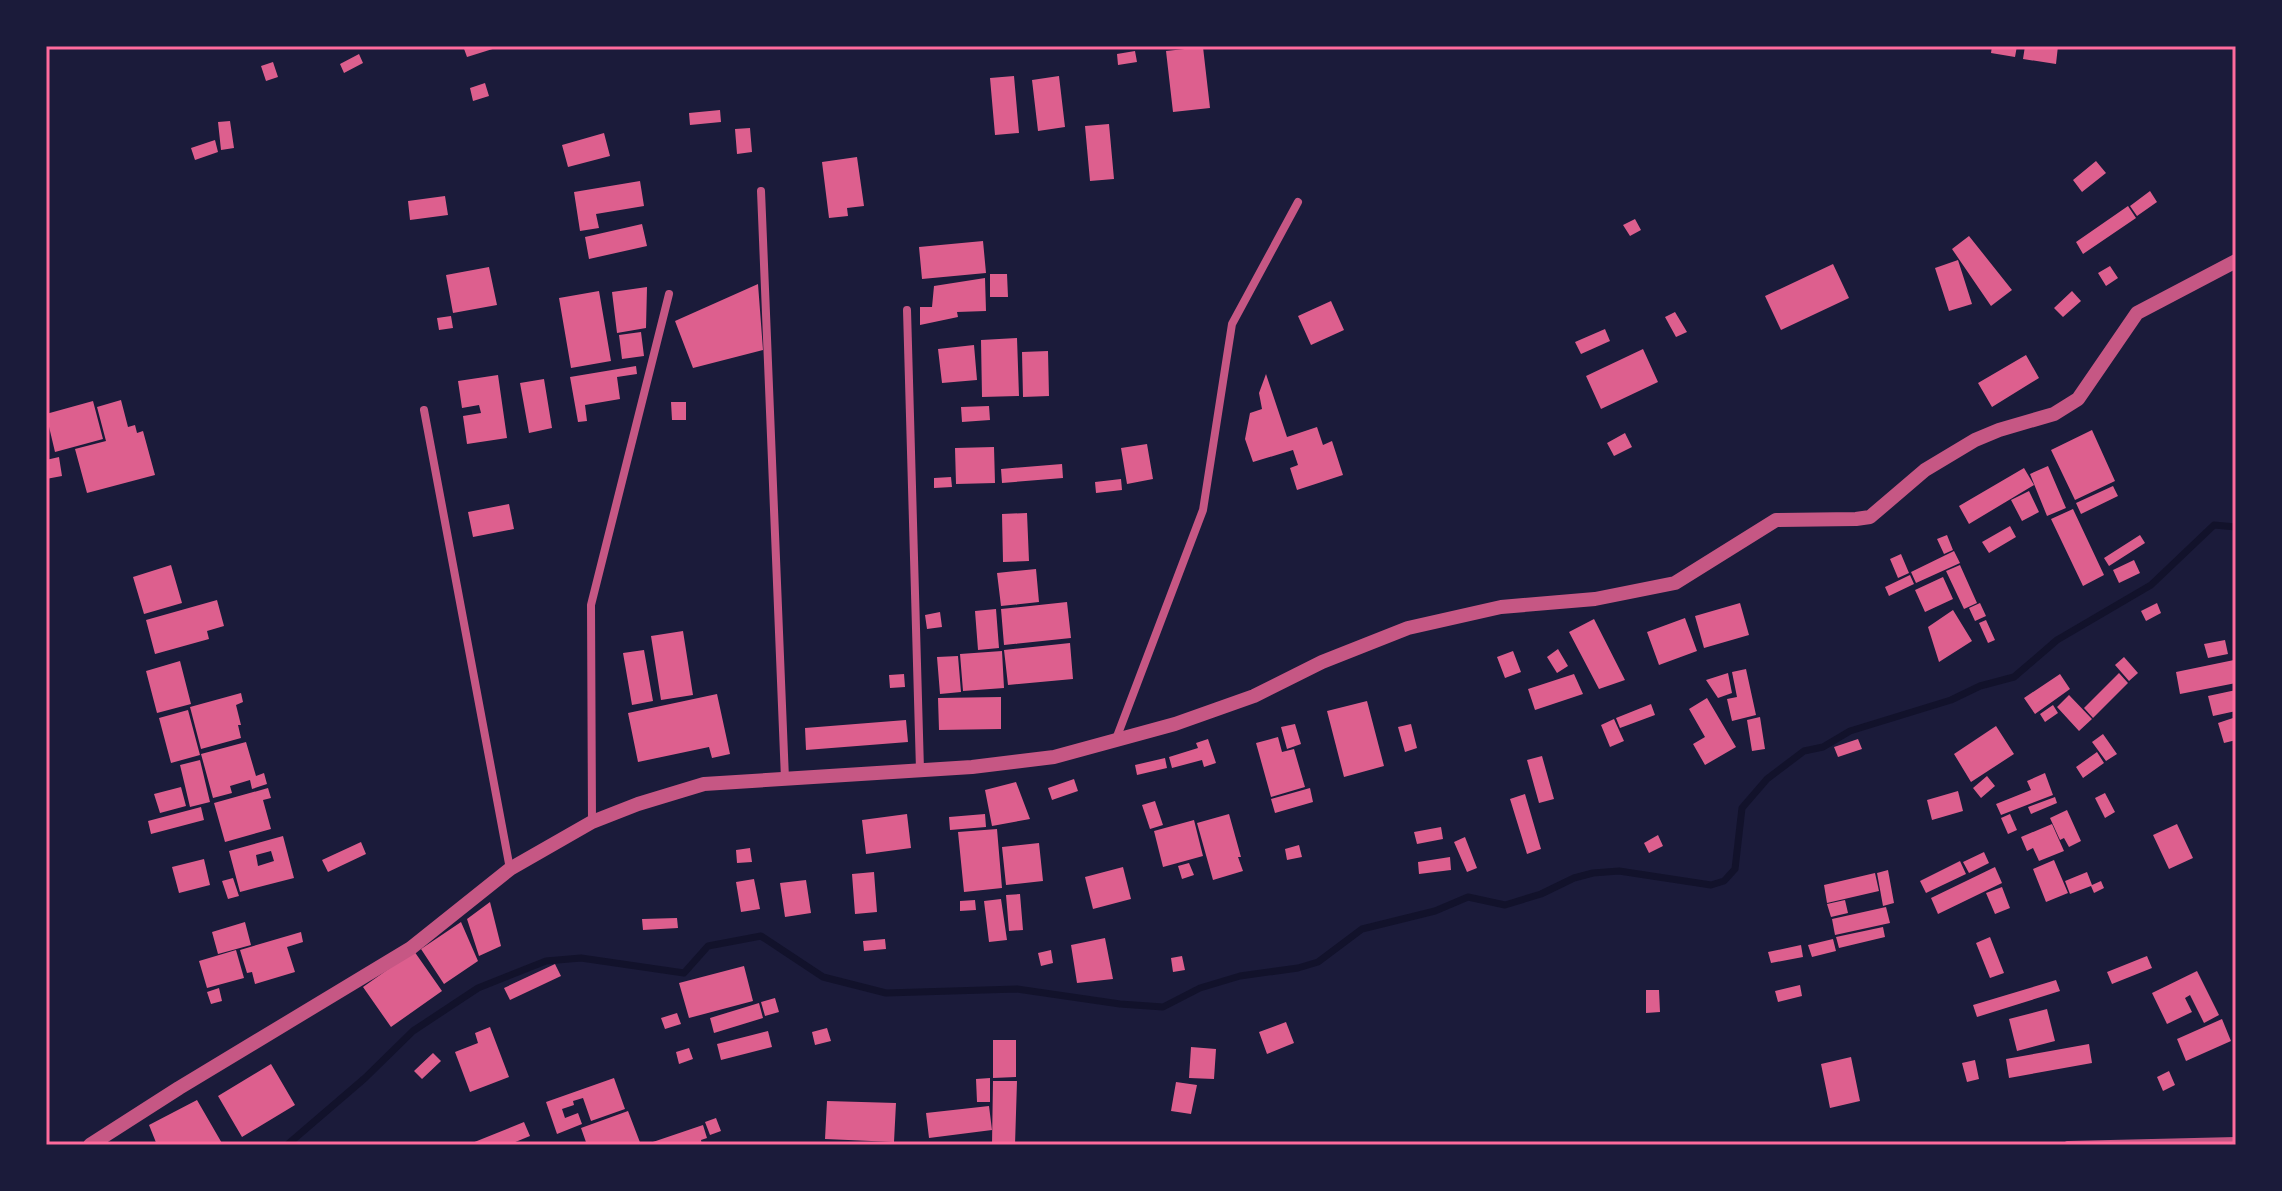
<svg xmlns="http://www.w3.org/2000/svg" width="2282" height="1191" viewBox="0 0 2282 1191" font-family="Overpass,sans-serif">
	<style>
		.lines { fill: none; stroke-linecap: round; stroke-linejoin: round }
		.stream { stroke: #12122b; stroke-width: 7 }
		.building { fill: #dd5f8e; fill-rule: evenodd }
		.minor { stroke: #c65784; stroke-width: 8 }
		.tertiary { stroke: #c65784; stroke-width: 14 }
		.neatline { fill: none; stroke: #ff6b9d; stroke-width: 3 }
	</style>
	<rect width="100%" height="100%" fill="#1b1b3a"/>
	<g class="lines">
		<path class="stream" d="M287,1145L365,1078L413,1031L478,988L546,961L581,958L684,973L708,946L761,936L823,977L886,993L1017,989L1120,1004L1163,1007L1200,988L1240,976L1298,968L1318,962L1362,929L1435,911L1468,897L1505,905L1541,894L1574,878L1593,873L1619,871L1711,885L1724,881L1735,869L1742,808L1767,779L1804,751L1823,747L1850,731L1951,700L1980,686L2014,677L2057,640L2151,585L2214,525L2236,527"/>
	</g>
	<path class="building" d="M463,46H499V47L467,57Z
		M1992,46H2017L2015,57L1991,53Z
		M2025,46H2058L2056,64L2023,59Z
		M1203,47L1210,108L1173,112L1166,51Z
		M1135,51L1137,62L1118,65L1117,54Z
		M359,54L363,63L344,73L340,64Z
		M273,62L278,77L266,81L261,66Z
		M1014,76L1019,133L995,135L990,78Z
		M1059,76L1065,127L1038,131L1032,80Z
		M485,83L489,96L473,101L470,88Z
		M720,110L721,122L690,125L689,113Z
		M230,121L234,148L221,150L218,122Z
		M1109,124L1114,179L1090,181L1085,126Z
		M750,128L752,152L737,154L735,129Z
		M604,133L610,156L568,167L562,145Z
		M215,140L218,152L195,160L191,148Z
		M857,157L864,206L847,208L848,216L829,218L822,162Z
		M2096,161L2106,173L2082,192L2073,180Z
		M640,181L644,206L596,214L599,228L580,231L574,192Z
		M2150,191L2157,202L2137,216L2130,206Z
		M445,196L448,215L410,220L408,201Z
		M2128,206L2136,218L2083,254L2076,242Z
		M1635,219L1641,230L1630,236L1623,225Z
		M642,224L647,246L589,259L585,237Z
		M1969,236L2012,290L1991,306L1952,249Z
		M983,241L986,273L922,279L919,247Z
		M1958,260L1972,304L1949,311L1935,268Z
		M1833,264L1849,298L1781,330L1765,296Z
		M2110,266L2118,278L2106,286L2098,273Z
		M489,267L497,305L453,313L446,275Z
		M990,274H1007L1008,297H990Z
		M985,278L986,311L957,312L958,317L920,325V307H932L934,286Z
		M758,284L763,350L693,368L675,321Z
		M647,287L646,328L617,333L612,292Z
		M599,291L611,361L571,368L559,298Z
		M2072,291L2081,301L2063,317L2054,308Z
		M1331,301L1344,330L1311,345L1298,316Z
		M1675,312L1687,332L1676,337L1665,317Z
		M451,316L453,328L439,330L437,318Z
		M1605,329L1610,341L1581,354L1575,342Z
		M641,332L644,356L622,359L619,335Z
		M1017,338L1019,396L982,397L981,340Z
		M974,345L977,380L942,383L938,349Z
		M1643,349L1658,382L1601,409L1586,376Z
		M1048,351L1049,396L1023,397L1022,352Z
		M2026,355L2039,378L1992,407L1978,383Z
		M636,366L637,374L617,377L620,399L585,405L587,421L578,422L570,377Z
		M1266,374L1287,437L1317,427L1323,445L1332,441L1343,475L1297,490L1290,468L1298,465L1293,450L1253,462L1245,439L1250,413L1262,409L1259,393Z
		M498,375L507,438L467,444L463,416L481,413L479,405L462,408L458,381Z
		M544,379L552,428L529,433L520,383Z
		M121,400L128,427L135,425L137,433L143,431L155,475L87,493L75,449L106,441L97,407Z
		M93,401L103,439L55,452L46,414Z
		M671,402H686V420H672Z
		M989,406L990,420L962,422L961,407Z
		M2092,430L2115,481L2075,500L2051,450Z
		M1625,433L1632,447L1614,456L1607,443Z
		M1147,444L1153,479L1127,484L1121,448Z
		M994,447L995,483L956,484L955,448Z
		M59,457L62,476L46,479V460Z
		M1062,464L1063,478L1002,483L1001,469Z
		M2048,466L2066,508L2047,516L2030,474Z
		M2024,468L2034,485L1969,524L1959,506Z
		M951,477L952,487L934,488V478Z
		M1121,479L1122,490L1096,493L1095,482Z
		M2113,486L2118,496L2081,514L2076,503Z
		M2029,491L2039,512L2022,521L2011,500Z
		M509,504L514,529L473,537L468,512Z
		M2073,509L2104,575L2083,586L2051,519Z
		M1027,513L1029,561L1003,562L1002,514Z
		M2010,526L2016,537L1989,553L1982,542Z
		M1947,535L1953,550L1944,554L1937,539Z
		M2140,535L2145,543L2109,566L2104,558Z
		M1954,551L1960,563L1916,583L1911,572Z
		M1901,554L1909,573L1898,578L1890,559Z
		M2134,560L2140,573L2119,583L2113,570Z
		M171,565L182,603L144,614L133,577Z
		M1960,565L1977,603L1964,609L1946,571Z
		M1036,569L1039,602L1001,606L997,573Z
		M1910,575L1914,584L1889,596L1885,587Z
		M1943,577L1953,599L1925,612L1915,590Z
		M217,600L224,626L207,631L209,639L155,654L146,620Z
		M1067,602L1071,638L1004,645L1001,609Z
		M1740,603L1749,635L1704,648L1695,616Z
		M1980,603L1986,616L1975,621L1969,608Z
		M2157,603L2161,613L2146,621L2141,611Z
		M996,609L999,648L978,650L975,611Z
		M1953,610L1972,641L1939,662L1928,627Z
		M940,612L942,627L927,629L925,615Z
		M1685,618L1697,651L1659,665L1647,632Z
		M1594,619L1625,680L1599,689L1569,632Z
		M1986,620L1995,640L1988,643L1979,623Z
		M683,631L693,695L661,700L651,636Z
		M2225,640L2228,654L2208,658L2204,644Z
		M1070,643L1073,679L1008,685L1004,650Z
		M1558,649L1568,666L1557,673L1547,657Z
		M644,650L653,701L632,705L623,653Z
		M1002,651L1004,688L963,691L960,654Z
		M1513,651L1521,672L1505,678L1497,657Z
		M958,656L961,692L940,694L937,657Z
		M2124,657L2138,673L2129,681L2115,665Z
		M2234,660L2236,683L2180,694L2176,672Z
		M180,661L191,704L157,713L146,671Z
		M1746,669L1756,715L1732,721L1727,699L1737,697L1732,672Z
		M1728,673L1732,693L1718,698L1706,680Z
		M2119,673L2128,683L2093,718L2084,708Z
		M904,674L905,687L890,688L889,675Z
		M1574,674L1583,694L1535,710L1528,689Z
		M2060,674L2070,689L2035,714L2024,698Z
		M2236,690V711L2213,716L2208,696Z
		M241,693L243,702L236,705L241,725H238L241,738L201,749L190,707Z
		M717,694L730,754L712,758L709,747L638,762L628,713Z
		M2069,695L2092,719L2079,731L2057,707Z
		M1001,697V729L939,730L938,698Z
		M1707,698L1736,747L1705,765L1693,744L1705,737L1689,709Z
		M1367,701L1384,766L1344,777L1327,711Z
		M1651,704L1655,715L1620,728L1616,718Z
		M2053,705L2058,713L2045,722L2040,714Z
		M188,710L200,755L171,763L159,718Z
		M1760,717L1765,749L1752,751L1747,720Z
		M2236,717V740L2224,743L2218,723Z
		M1614,719L1624,741L1610,747L1601,725Z
		M906,720L908,742L806,750L805,728Z
		M1295,724L1301,744L1287,749L1281,727Z
		M1411,724L1417,748L1405,752L1398,727Z
		M1996,726L2014,754L1971,782L1954,754Z
		M2103,734L2117,754L2106,761L2092,742Z
		M1278,737L1282,752L1294,749L1305,787L1271,797L1256,743Z
		M1208,739L1216,763L1204,767L1202,760L1172,768L1169,757L1198,748L1196,743Z
		M1858,739L1862,749L1838,757L1834,747Z
		M246,742L256,776L264,773L267,784L252,789L250,780L230,786L232,793L213,798L201,754Z
		M2097,752L2104,763L2083,778L2076,767Z
		M1542,756L1554,799L1539,803L1527,760Z
		M1165,758L1167,768L1137,775L1135,765Z
		M200,760L210,802L190,807L180,765Z
		M2045,773L2053,795L2001,815L1996,804L2031,790L2027,781Z
		M1987,776L1995,786L1981,798L1973,788Z
		M1074,779L1078,791L1052,800L1048,788Z
		M1016,782L1030,819L992,826L985,790Z
		M181,787L186,806L160,813L154,794Z
		M268,788L271,798L263,800L271,829L225,842L214,803Z
		M1310,788L1313,802L1275,813L1271,799Z
		M1958,791L1963,811L1932,820L1927,800Z
		M2105,793L2115,812L2105,818L2095,798Z
		M1525,794L1541,849L1527,854L1510,799Z
		M2055,797L2057,803L2031,814L2028,807Z
		M1155,801L1163,825L1150,829L1142,805Z
		M201,807L204,820L151,834L148,821Z
		M2067,810L2081,841L2069,847L2064,838L2060,840L2050,818Z
		M907,814L911,848L866,854L862,820Z
		M985,814L986,827L950,830L949,817Z
		M1229,814L1241,857H1238L1243,871L1213,880L1197,823Z
		M2010,814L2017,830L2008,834L2001,818Z
		M1194,820L1203,856L1163,867L1154,831Z
		M2052,824L2064,851L2039,861L2033,848L2027,851L2021,837Z
		M2177,824L2193,858L2169,869L2153,835Z
		M1441,827L1443,839L1417,844L1414,832Z
		M997,829L1002,888L964,892L958,832Z
		M1658,835L1663,846L1649,853L1644,843Z
		M283,836L294,878L240,892L229,851ZM271,851L274,861L258,866L256,855Z
		M1465,837L1477,868L1467,872L1454,842Z
		M361,842L366,854L328,872L322,860Z
		M1039,843L1043,881L1006,885L1002,847Z
		M1299,845L1302,857L1287,860L1285,849Z
		M750,848L752,862L737,863L736,850Z
		M1984,852L1989,863L1969,873L1963,862Z
		M1450,857L1451,870L1419,874L1418,862Z
		M204,859L210,885L179,893L172,867Z
		M2054,860L2068,893L2046,902L2033,869Z
		M1960,861L1966,874L1926,893L1920,881Z
		M1189,863L1194,875L1182,879L1178,866Z
		M1123,867L1131,899L1093,909L1085,877Z
		M1995,867L2002,883L1938,914L1931,898Z
		M1888,870L1894,903L1883,906L1877,873Z
		M874,872L877,912L855,914L852,874Z
		M2087,872L2092,885L2101,881L2104,888L2094,893L2091,886L2070,894L2065,881Z
		M1875,873L1879,891L1827,903L1824,885Z
		M233,878L239,896L228,899L222,881Z
		M754,879L760,909L741,912L736,882Z
		M806,880L811,913L785,917L780,883Z
		M2002,887L2010,908L1995,914L1986,893Z
		M1020,894L1023,930L1009,931L1006,895Z
		M1001,899L1007,940L989,942L984,901Z
		M975,900L976,910L960,911V901Z
		M1845,900L1848,913L1831,917L1827,904Z
		M490,902L501,946L479,956L467,919Z
		M1886,907L1890,923L1835,935L1832,919Z
		M677,918L678,928L643,930L642,919Z
		M245,922L251,945L218,954L212,932Z
		M461,922L478,961L444,984L421,949Z
		M1883,927L1885,937L1839,948L1836,937Z
		M301,932L303,942L287,947L295,972L255,984L252,972L247,973L240,950Z
		M1990,937L2004,973L1990,978L1976,943Z
		M1105,938L1113,979L1077,983L1071,945Z
		M885,939L886,949L864,951L863,941Z
		M1833,939L1836,951L1812,957L1808,945Z
		M1801,945L1803,957L1771,963L1768,952Z
		M236,950L244,978L207,988L199,961Z
		M1051,950L1053,963L1041,966L1038,953Z
		M414,951L442,991L391,1027L363,987Z
		M1182,956L1185,970L1173,972L1171,958Z
		M2147,956L2152,968L2112,984L2107,972Z
		M555,964L561,976L510,1000L504,988Z
		M744,966L753,1001L689,1018L679,983Z
		M2197,971L2219,1015L2204,1023L2190,995L2185,998L2192,1012L2167,1024L2152,993Z
		M2056,980L2060,991L1977,1017L1973,1005Z
		M1800,985L1802,996L1778,1002L1775,991Z
		M219,988L222,1001L211,1004L207,992Z
		M1646,990H1659L1660,1012L1646,1013Z
		M775,998L779,1012L765,1016L761,1002Z
		M759,1003L763,1018L714,1033L710,1018Z
		M2047,1009L2055,1041L2017,1051L2009,1019Z
		M677,1013L681,1024L665,1029L661,1018Z
		M2222,1019L2231,1041L2186,1061L2177,1039Z
		M1286,1022L1294,1043L1267,1054L1259,1032Z
		M490,1027L509,1077L470,1092L455,1052L478,1043L475,1033Z
		M827,1028L831,1041L815,1045L812,1032Z
		M768,1031L772,1047L721,1060L717,1044Z
		M993,1040H1016V1077L993,1078Z
		M2089,1044L2092,1063L2009,1078L2006,1059Z
		M1191,1047L1216,1049L1214,1079L1189,1078Z
		M689,1048L693,1059L679,1064L676,1052Z
		M433,1053L441,1061L422,1079L414,1071Z
		M1851,1057L1860,1101L1830,1108L1821,1064Z
		M1975,1060L1979,1079L1967,1082L1962,1063Z
		M271,1064L295,1105L242,1137L218,1096Z
		M2169,1071L2175,1085L2163,1091L2157,1077Z
		M614,1078L625,1109L591,1121L583,1098L573,1101L574,1105L562,1109L565,1118L578,1113L582,1124L557,1134L546,1102Z
		M990,1078V1102H977L976,1079Z
		M993,1081H1017L1015,1145H992Z
		M1176,1082L1197,1085L1191,1114L1171,1111Z
		M197,1100L223,1145H157L149,1125Z
		M827,1101L896,1103L894,1142L825,1139Z
		M989,1106L992,1130L929,1138L926,1113Z
		M628,1111L641,1145H587L581,1128Z
		M716,1118L721,1131L710,1135L705,1122Z
		M524,1122L530,1136L508,1145H467Z
		M703,1125L707,1138L701,1140L702,1145H644Z"/>
	<g class="lines">
		<path class="minor" d="M761,191L785,779
			M907,310L920,770
			M424,410L510,869
			M1116,739L1203,510L1232,324L1298,202
			M592,822L591,605L669,294
			M2068,1145L2236,1141"/>
		<path class="tertiary" d="M90,1145L179,1088L411,948L510,869L592,822L638,804L704,784L972,767L1054,757L1175,724L1254,696L1322,662L1408,628L1501,607L1595,599L1675,583L1776,520L1856,519L1870,517L1925,470L1975,440L1999,430L2054,414L2078,399L2137,313L2236,261"/>
	</g>
	<rect width="2282" height="1191" fill="none" stroke="#1b1b3a" stroke-width="96"/>
	<rect x="48" y="48" width="2186" height="1095" class="neatline"/>
</svg>
